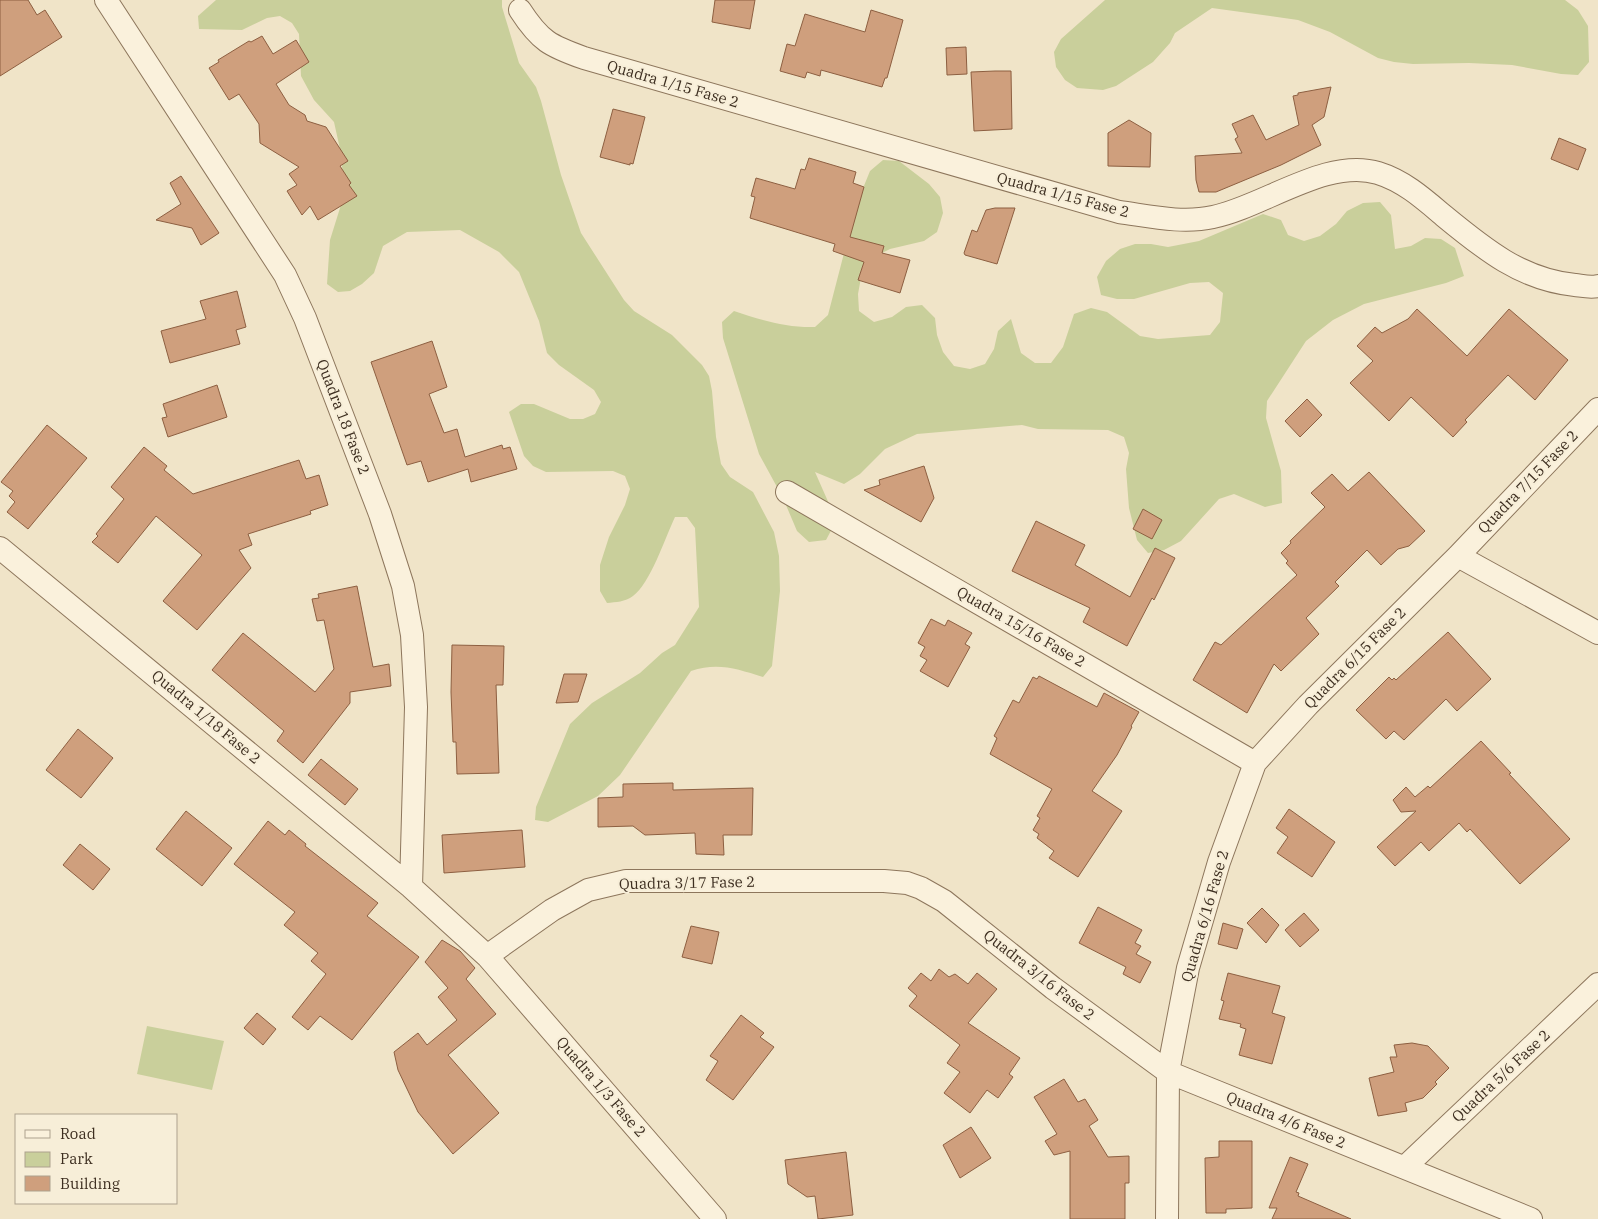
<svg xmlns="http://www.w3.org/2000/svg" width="1598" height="1219" viewBox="0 0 1598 1219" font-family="'IBM Plex Serif',serif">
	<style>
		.green { fill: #c9cf9b }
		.building { fill: #cf9f7d; stroke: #8d5f41 }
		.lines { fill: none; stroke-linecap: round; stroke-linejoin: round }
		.minor-casing { stroke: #8d765c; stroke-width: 24 }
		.minor { stroke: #faf1dc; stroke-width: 22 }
		.labels { text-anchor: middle; stroke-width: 4; stroke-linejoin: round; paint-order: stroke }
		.street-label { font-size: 15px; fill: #3d2e20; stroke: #f7eed8 }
	</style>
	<rect width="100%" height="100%" fill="#f0e4c8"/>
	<path class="green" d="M216,0H502V7L519,63L536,87L541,101L561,175L581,233L624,300L634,311L672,335L702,365L709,376L712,391L716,437L721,464L730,477L753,492L774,532L779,556L780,591L772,666L763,677C737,669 718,662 691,671L620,775L598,796L548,822L535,820L536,807L570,724L592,703L640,673L662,653L675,645L699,607L695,528L687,517H675C665,538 650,584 633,596C625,602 616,602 607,603L600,591V565L609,537L625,505L630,489L625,476L613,471L546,472L533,466L524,456L509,412L521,404H534L570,419H583L595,414L601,402L594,390L559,365L547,353L539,321L519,272L499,252L460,230L407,232L383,246L374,273L362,284L350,291L338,292L327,284L330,240L345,192L340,149L334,122L314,100L301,76L299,34L292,23L280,16L267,18L242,30L199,29L198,16Z
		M1105,0H1565L1578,10L1588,26L1589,62L1578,75L1561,74L1512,65L1469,63L1413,64L1394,62L1378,58L1330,32L1298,20L1212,8L1175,33L1170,43L1153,62L1116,86L1103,90L1077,88L1065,80L1056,67L1054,52L1061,39Z
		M883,160L899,161L929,184L940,197L943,213L937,232L924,241L890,249L872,258L862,272L858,294L859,311L874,322L892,317L906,307L922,305L935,318L937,335L943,352L954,366L970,369L985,364L994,349L998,331L1011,319L1021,353L1035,363H1051L1063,347L1074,314L1091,308L1107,312L1140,336L1158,339L1210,335L1220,322L1223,293L1209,282L1190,283L1134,299H1117L1101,295L1097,277L1106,261L1120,249L1135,244H1151L1168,247L1199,241L1263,214L1281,220L1288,235L1304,241L1320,236L1336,224L1347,211L1363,203L1380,202L1391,215L1395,249L1411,246L1425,238L1441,239L1455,248L1464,276L1446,283L1364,304L1333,320L1306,341L1267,401L1266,418L1281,471L1282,503L1265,507L1234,494L1219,499L1181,541L1164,550L1148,553L1137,540L1129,508L1126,469L1129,453L1124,437L1108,430L1038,429L1022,425L917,434L885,449L860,474L844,484L815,472L830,506L834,525L826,540L809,542L797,531L783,498L759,454L723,338L722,322L734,311C761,320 787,328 815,327L828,315L857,203L870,171Z
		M147,1026L224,1041L212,1090L137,1074Z"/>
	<path class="building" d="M0,0H28L37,15L45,10L62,37L0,76Z
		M715,0H755L750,29L712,22Z
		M871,10L903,20L887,78H885L882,87L821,70L820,76L807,72L805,78L780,71L787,44L795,46L805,14L865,32Z
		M262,36L273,54L296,40L309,62L276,84L289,105L305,115L307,121L326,127L348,161L340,166L351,183L349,185L357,196L318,220L310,206L302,215L287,191L297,185L289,174L299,167L260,143L259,124L239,94L229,100L209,68L219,62L218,60L249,41L251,42Z
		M966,47L967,74L947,75L946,48Z
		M995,71H1011L1012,129L974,131L971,72Z
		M1331,87L1324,117L1312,125L1321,145L1281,165L1216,192H1199L1196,180L1195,156L1242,153L1235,139L1238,137L1232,124L1253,115L1266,140L1299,125L1293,96L1298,95V93Z
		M613,109L645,117L633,164L630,163V165L600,157Z
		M1129,120L1151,133L1150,167L1108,166V133Z
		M1559,138L1586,149L1578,170L1551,159Z
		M809,158L856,172L853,183L864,187L850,237L884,246L882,253L910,260L900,293L858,280L864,262L833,251L835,244L750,218L755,197L751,196L756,178L795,189L801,169L805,170Z
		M181,176L219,233L201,245L192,228L156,220L181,204L170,183Z
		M995,208H1015L997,264L965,255L964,253L972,230L977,232L986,210Z
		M237,291L246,327L236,330L240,344L170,363L161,331L206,319L200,301Z
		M1417,309L1467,356L1509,309L1568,360L1535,400L1508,375L1465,420L1467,422L1453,437L1411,397L1389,421L1350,383L1373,361L1357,346L1375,327L1382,333L1408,319Z
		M432,341L447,387L429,394L444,433L457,429L465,457L502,445L503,449L510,447L517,469L471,482L468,469L428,482L421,461L407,465L371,362Z
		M217,385L227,417L168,437L162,418L167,417L163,404Z
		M1307,399L1322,415L1300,437L1285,421Z
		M47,425L87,458L28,529L7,512L15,502L9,496L13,491L1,482Z
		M144,447L167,466L164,470L193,494L299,460L306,479L319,475L328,505L310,511L311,514L248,534L252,545L239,550L251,568L197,630L163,601L202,555L156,516L118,563L92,542L98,536L96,534L124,499L111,487Z
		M924,466L934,498L921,522L864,490L880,485L879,480Z
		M1369,472L1425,531L1409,546L1398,549L1381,565L1367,550L1335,582L1339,586L1306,618L1319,634L1281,671L1274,664L1247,713L1193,680L1215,642L1221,645L1297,575L1286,563L1288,561L1281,553L1291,543L1290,541L1325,507L1311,493L1332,474L1348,491Z
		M1143,509L1162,520L1152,539L1133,529Z
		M1036,521L1085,545L1075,565L1130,597L1155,548L1175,558L1154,600L1152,598L1127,646L1083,622L1090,608L1012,571Z
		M357,586L373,667L389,664L391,686L350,692V703L303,763L277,741L284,731L212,670L243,633L315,692L334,669L324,620L317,621L312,599L319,598L318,594Z
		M931,619L945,626L948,620L972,633L965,644L970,647L948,687L920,671L927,660L920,656L925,647L918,643Z
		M1448,632L1491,679L1457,711L1446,699L1404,740L1394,731L1386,739L1356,710L1389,677L1392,680L1394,678L1396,680Z
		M452,645L504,646L503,685H496L499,773L457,774L456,742H453L451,692Z
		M564,674H587L578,702L556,703Z
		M1039,676L1097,707L1104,693L1139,712L1131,726L1132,727L1117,755L1092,791L1122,811L1078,877L1049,858L1054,851L1037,838L1039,834L1033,830L1040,818L1037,816L1052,789L990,754L997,738L994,736L1013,700L1019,703L1033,677L1037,679Z
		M78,729L113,758L81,798L46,770Z
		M1481,741L1511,773L1509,774L1570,839L1520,884L1470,829L1467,832L1459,823L1429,851L1421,842L1395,866L1377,847L1416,811L1401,812L1393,800L1406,787L1415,797L1428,786L1430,788Z
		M321,759L358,789L345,805L308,775Z
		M673,783V790L753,788L752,835H723L724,855L696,854L695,833L645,835L633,826L598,827V798L623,797V784Z
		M1289,809L1335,842L1312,877L1277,853L1288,837L1276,828Z
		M186,811L232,848L202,886L156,849Z
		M268,821L285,835L289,830L306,844L305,846L378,903L367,916L419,957L352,1040L320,1016L308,1030L292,1017L326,974L311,961L318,953L284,925L295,912L234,864Z
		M522,830L525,867L444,873L442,835Z
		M80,844L110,869L93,890L63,865Z
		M1098,907L1142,930L1135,943L1141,946L1136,954L1151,962L1140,983L1123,974L1126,967L1079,943Z
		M1262,908L1279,925L1266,943L1247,923Z
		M1304,913L1319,930L1300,947L1285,930Z
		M1223,923L1243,929L1237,949L1218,944Z
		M691,926L719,932L712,964L682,957Z
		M442,940L460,951L475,968L466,979L496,1014L448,1055L499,1113L453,1154L418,1112L398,1070L394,1052L418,1033L427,1045L457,1020L438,997L448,988L425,962Z
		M939,969L949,977L955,974L968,984L977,973L997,989L968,1023L1020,1058L1009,1074L1013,1077L998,1098L987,1090L970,1113L944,1093L960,1072L947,1063L960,1045L909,1006L917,996L908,988L921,973L931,981Z
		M1228,973L1280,986L1272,1013L1285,1017L1272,1064L1239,1055L1246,1029L1240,1027L1241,1024L1219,1019L1224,1001L1221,1000Z
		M257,1013L276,1029L263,1045L244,1028Z
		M741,1015L764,1033L760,1037L774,1047L733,1100L706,1080L718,1061L710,1056Z
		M1412,1043L1428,1046L1449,1068L1435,1082L1437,1084L1423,1098L1405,1103L1407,1111L1378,1116L1369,1078L1394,1072L1390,1057H1397L1394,1045Z
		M1064,1079L1078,1102L1085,1099L1098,1120L1089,1126L1108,1157L1129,1156V1183H1125V1219H1070V1151L1054,1155L1045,1141L1057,1134L1034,1097Z
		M971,1127L991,1158L960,1178L943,1145Z
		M1219,1141H1252V1208L1226,1209V1213H1206L1205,1158L1219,1157Z
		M846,1152L853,1215L818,1219L815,1196L807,1197L788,1184L785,1160Z
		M1290,1157L1308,1164L1296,1192L1299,1193L1298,1196L1351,1219H1272L1277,1208H1269Z"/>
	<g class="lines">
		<defs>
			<path id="minor" d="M106,0L285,275L305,318L380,514L403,586L412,635L416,707L411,887
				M520,10C540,41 550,46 584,58L1119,212C1149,216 1182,224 1213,217C1263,207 1327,157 1378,173C1404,181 1424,199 1444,216C1484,249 1522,280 1575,285C1583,286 1591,288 1598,286
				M787,492L1255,763
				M0,548L411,887L487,956L715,1219
				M1458,556L1598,633
				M487,956L552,910L588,890L626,881H884L907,883L921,888L944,901L1053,988L1168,1072L1531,1219
				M1405,1167L1598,984
				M1167,1219L1168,1072L1188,968L1219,862L1255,763L1308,705L1458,556L1598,409"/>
		</defs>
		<use href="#minor" class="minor-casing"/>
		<use href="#minor" class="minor"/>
	</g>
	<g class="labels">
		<g class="street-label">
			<text transform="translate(673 84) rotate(16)" y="5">Quadra 1/15 Fase 2</text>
			<text transform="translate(1063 195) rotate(15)" y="5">Quadra 1/15 Fase 2</text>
			<text transform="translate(343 417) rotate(69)" y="5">Quadra 18 Fase 2</text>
			<text transform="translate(1528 482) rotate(-46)" y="5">Quadra 7/15 Fase 2</text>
			<text transform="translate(1021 627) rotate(30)" y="5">Quadra 15/16 Fase 2</text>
			<text transform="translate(1355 658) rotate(-45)" y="5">Quadra 6/15 Fase 2</text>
			<text transform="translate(206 717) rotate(40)" y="5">Quadra 1/18 Fase 2</text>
			<text transform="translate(687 883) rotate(-1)" y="5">Quadra 3/17 Fase 2</text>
			<text transform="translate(1205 916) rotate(-74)" y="5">Quadra 6/16 Fase 2</text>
			<text transform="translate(1039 975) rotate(38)" y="5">Quadra 3/16 Fase 2</text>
			<text transform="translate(1501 1076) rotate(-43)" y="5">Quadra 5/6 Fase 2</text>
			<text transform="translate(601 1087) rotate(49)" y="5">Quadra 1/3 Fase 2</text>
			<text transform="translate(1286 1120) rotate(22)" y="5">Quadra 4/6 Fase 2</text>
		</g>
	</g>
	<rect x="15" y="1114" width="162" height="90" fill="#f7eed8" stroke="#ada18e"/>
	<rect x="25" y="1130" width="25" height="8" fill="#faf1dc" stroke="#ada18e"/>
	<text x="60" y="1139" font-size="15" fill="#3d2e20">Road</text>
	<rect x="25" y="1152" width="25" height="15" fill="#c9cf9b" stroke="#ada18e"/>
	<text x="60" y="1164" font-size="15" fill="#3d2e20">Park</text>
	<rect x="25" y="1176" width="25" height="15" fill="#cf9f7d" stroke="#ada18e"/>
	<text x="60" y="1189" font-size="15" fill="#3d2e20">Building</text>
</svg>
